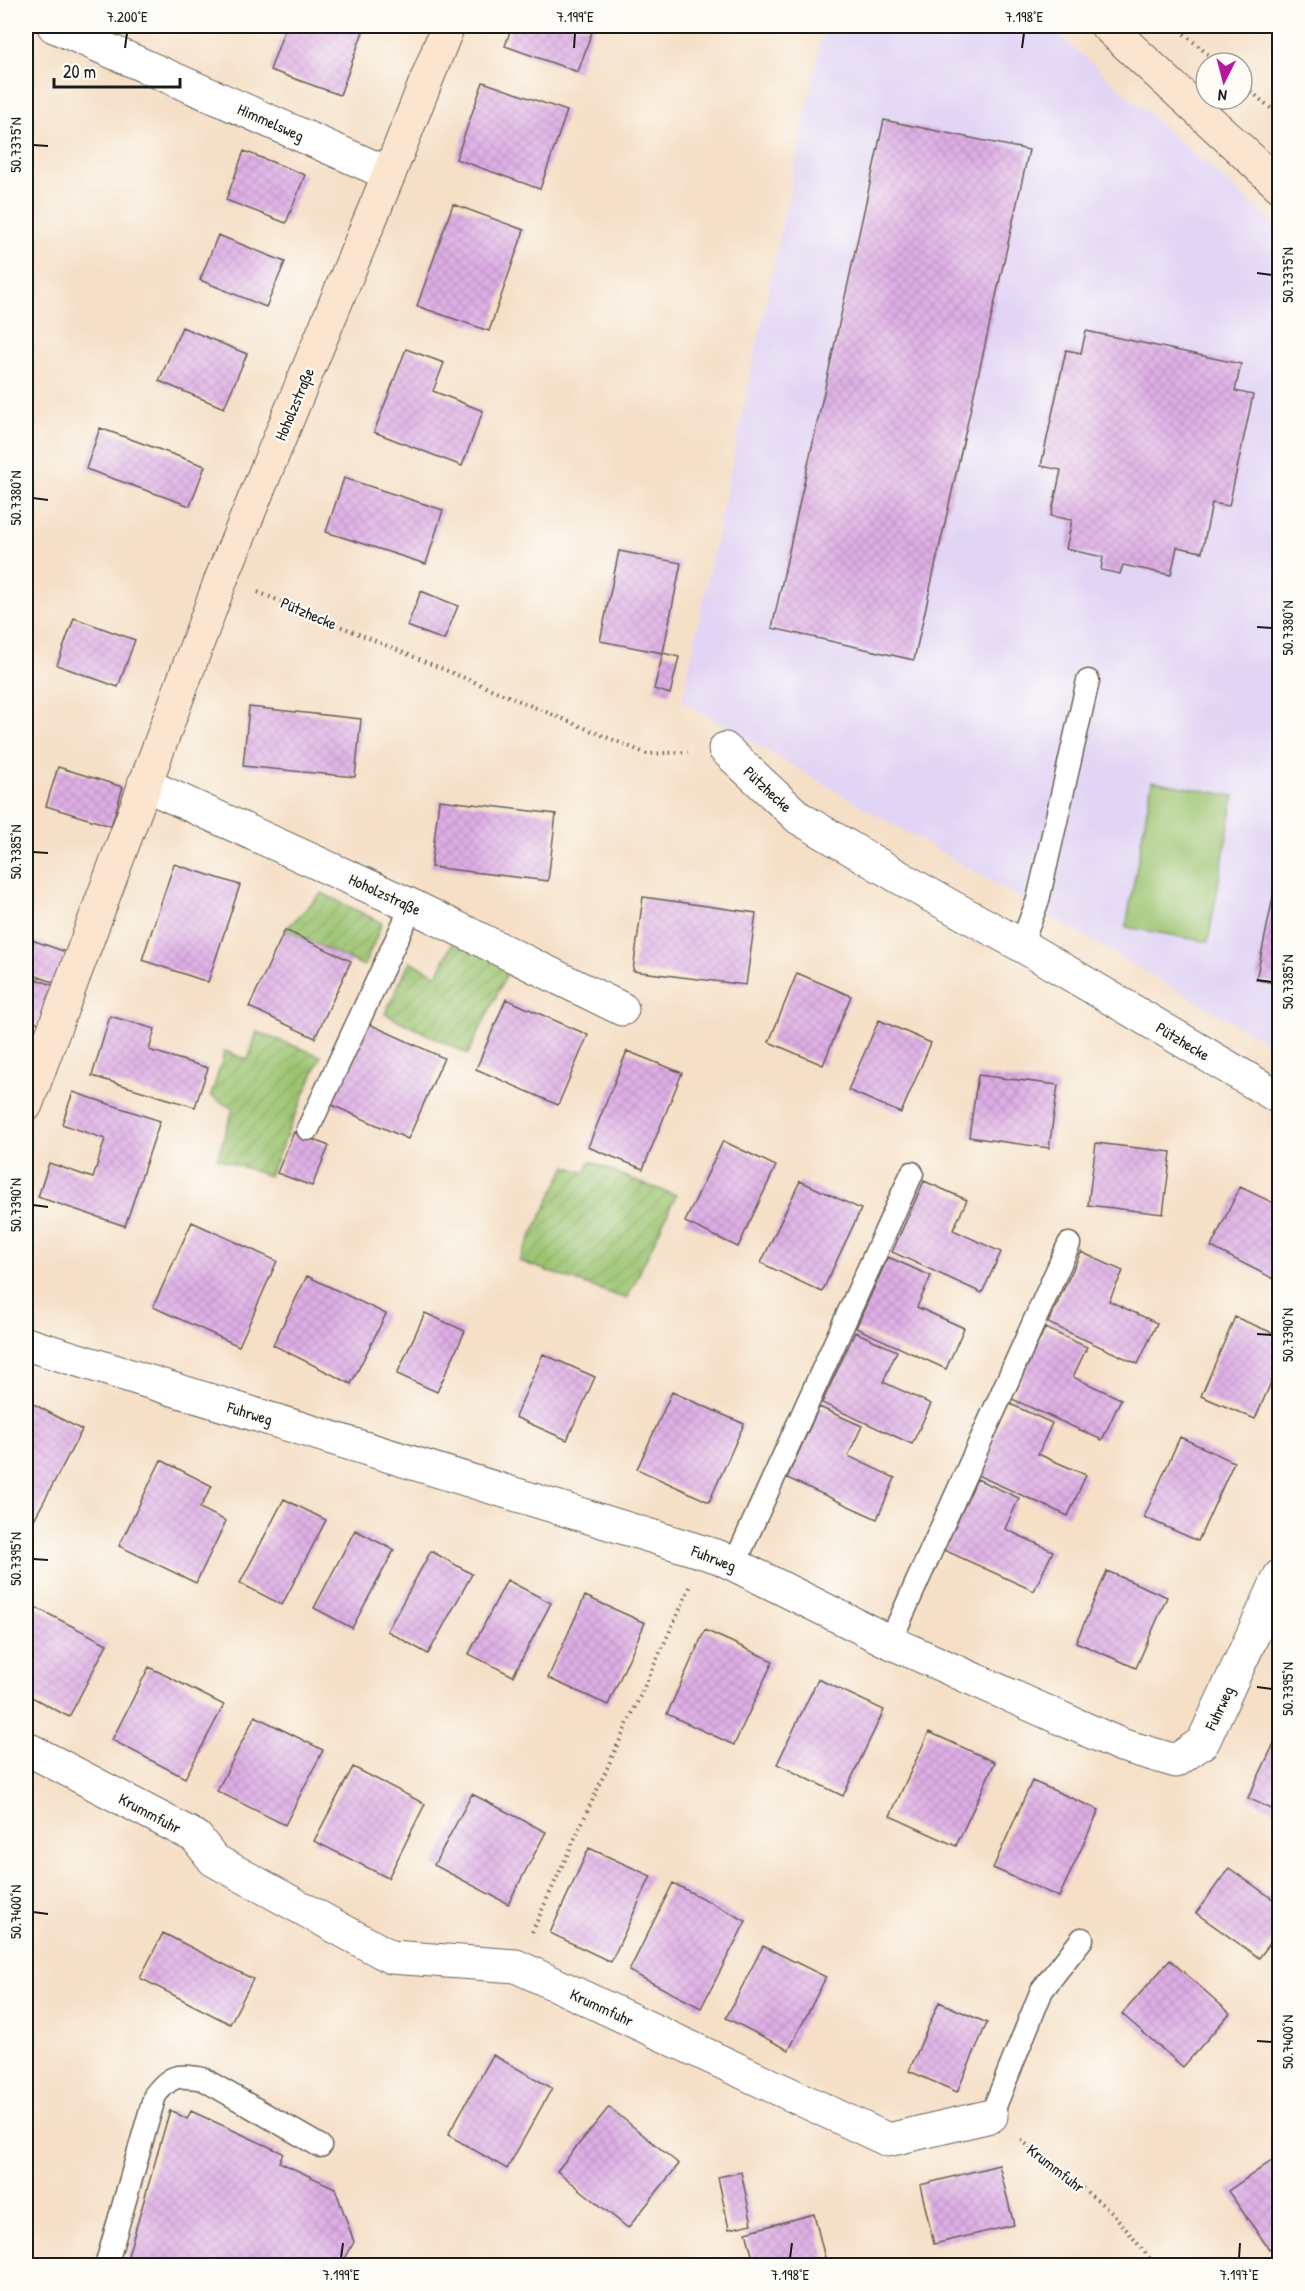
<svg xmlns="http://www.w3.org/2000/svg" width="1305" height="2291" viewBox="0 0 1305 2291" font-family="'Patrick Hand',sans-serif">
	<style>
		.built { fill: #e1d4f4 }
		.garden { fill: url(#garden-furrows); stroke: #5c7046; stroke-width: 1.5 }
		.pitch { fill: #9bc36f; stroke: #5c7046; stroke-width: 1.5 }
		.building { fill: url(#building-cross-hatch) }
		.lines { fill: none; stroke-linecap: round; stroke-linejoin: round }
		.lane-casing { stroke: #686058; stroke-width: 25 }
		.street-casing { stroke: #686058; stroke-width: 35 }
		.secondary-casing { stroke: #686058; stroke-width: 35 }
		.path { stroke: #686058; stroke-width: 4; stroke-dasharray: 1.5 4.5; stroke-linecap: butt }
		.lane { stroke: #fff; stroke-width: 22 }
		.street { stroke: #fff; stroke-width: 33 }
		.secondary { stroke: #fce5cf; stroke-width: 33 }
		.ticks { fill: none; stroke: #1c1c1c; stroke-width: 2 }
		.labels { text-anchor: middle; stroke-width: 4.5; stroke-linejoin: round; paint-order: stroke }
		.street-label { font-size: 16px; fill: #1c1c1c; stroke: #fdfcf7 }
		.neatline { fill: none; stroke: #1c1c1c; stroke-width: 2 }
		.ticks-label { font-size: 15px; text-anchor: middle; fill: #1c1c1c }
	</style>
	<defs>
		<pattern id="garden-furrows" width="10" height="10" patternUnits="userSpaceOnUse" patternTransform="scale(1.5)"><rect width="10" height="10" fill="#9bc36f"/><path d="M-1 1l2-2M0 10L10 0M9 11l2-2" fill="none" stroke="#85a760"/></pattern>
		<pattern id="building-cross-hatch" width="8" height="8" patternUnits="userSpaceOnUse" patternTransform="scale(1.5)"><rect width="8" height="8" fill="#deaee5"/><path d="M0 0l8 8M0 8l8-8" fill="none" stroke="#be95c4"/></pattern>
	</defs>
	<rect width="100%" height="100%" fill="#fdfcf7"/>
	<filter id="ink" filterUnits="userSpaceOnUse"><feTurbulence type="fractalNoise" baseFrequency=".0167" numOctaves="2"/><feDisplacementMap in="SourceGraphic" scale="12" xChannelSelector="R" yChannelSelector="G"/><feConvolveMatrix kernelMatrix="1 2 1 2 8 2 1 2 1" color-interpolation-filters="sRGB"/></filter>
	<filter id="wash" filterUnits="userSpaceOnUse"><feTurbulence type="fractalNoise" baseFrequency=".008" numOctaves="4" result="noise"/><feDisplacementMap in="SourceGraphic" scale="24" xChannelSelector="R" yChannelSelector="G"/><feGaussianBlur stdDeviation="1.35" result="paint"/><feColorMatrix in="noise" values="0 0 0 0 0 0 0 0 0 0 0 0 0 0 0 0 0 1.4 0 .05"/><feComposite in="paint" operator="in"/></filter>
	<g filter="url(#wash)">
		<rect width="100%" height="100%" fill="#f5dfc6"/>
		<path class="built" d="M824,26H1049L1279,228V1050L682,701Z"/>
		<path class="garden" d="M322,893L382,923L364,966L285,930Z
			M457,934L513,961L468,1054L385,1014L410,961L437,975Z
			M257,1032L321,1056L269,1176L217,1158L233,1109L211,1096L225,1051L248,1060Z
			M590,1161L638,1182L676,1195L627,1299L519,1261L566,1166L585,1173Z"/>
		<path class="pitch" d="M1152,781L1234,796L1208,942L1126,927Z"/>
		<g id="blocks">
			<path class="building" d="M286,26H365L340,95L270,70Z
				M512,26H594L578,72L505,46Z
				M483,82L567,111L540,189L456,159Z
				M884,120L1029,150L914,660L772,628Z
				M244,151L305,175L286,223L226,200Z
				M453,204L524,230L489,331L417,306Z
				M218,235L285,262L266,307L200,280Z
				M182,327L247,354L224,408L159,381Z
				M1086,331L1241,364L1235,391L1253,395L1229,506L1212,503L1202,552L1177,547L1171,575L1123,565L1120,574L1101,570L1103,557L1066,549L1072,520L1051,516L1061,470L1041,466L1066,350L1081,353Z
				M406,349L444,363L433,391L483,411L462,466L374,432Z
				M100,428L205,466L190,506L86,469Z
				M344,478L443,510L426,564L326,532Z
				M619,551L681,563L663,653L600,641Z
				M421,591L458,606L444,640L407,626Z
				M74,618L135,640L118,687L57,665Z
				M663,653L679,657L670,694L654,689Z
				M249,707L361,719L355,777L243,766Z
				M58,767L123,787L111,826L46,806Z
				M439,800L556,814L548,881L431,867Z
				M174,864L240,885L208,982L142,960Z
				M1278,873H1280V984L1256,980Z
				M643,897L756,913L746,985L633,971Z
				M285,930L351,961L315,1038L249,1007Z
				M26,938L66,952L55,983L26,972Z
				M797,973L851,996L823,1065L769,1042Z
				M26,976L56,986L42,1024L26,1019Z
				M506,999L588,1035L558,1105L476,1069Z
				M110,1016L155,1029L149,1050L208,1068L195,1107L92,1076Z
				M879,1020L931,1043L901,1113L848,1090Z
				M367,1023L444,1058L408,1139L330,1104Z
				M627,1051L682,1073L643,1169L588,1147Z
				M978,1075L1058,1085L1049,1148L969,1137Z
				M73,1092L160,1121L125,1226L38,1197L49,1163L93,1178L105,1139L62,1124Z
				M294,1132L329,1146L312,1186L277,1173Z
				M723,1141L776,1166L738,1247L685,1222Z
				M1096,1143L1171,1152L1163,1214L1088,1205Z
				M800,1181L861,1209L822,1292L761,1263Z
				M924,1181L967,1200L953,1230L1001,1252L982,1293L892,1252Z
				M1240,1187L1280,1206V1282L1211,1247Z
				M192,1222L277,1261L239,1346L153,1307Z
				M1081,1252L1123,1271L1109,1301L1157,1323L1138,1364L1048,1323Z
				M888,1257L931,1276L917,1307L964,1328L946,1369L856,1328Z
				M307,1276L386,1314L351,1384L273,1345Z
				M425,1313L465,1331L437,1392L397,1374Z
				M1235,1317L1280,1336V1362L1255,1419L1201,1396Z
				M1045,1328L1087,1347L1073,1377L1121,1399L1102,1440L1012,1399Z
				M855,1332L897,1351L883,1382L931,1404L912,1444L822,1403Z
				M543,1354L595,1377L567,1440L515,1417Z
				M672,1392L744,1424L709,1502L637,1469Z
				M26,1400L82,1430L30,1527L26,1525Z
				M1010,1404L1052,1423L1038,1454L1086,1475L1068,1516L977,1475Z
				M819,1407L862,1426L848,1456L895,1478L877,1519L787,1478Z
				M1180,1437L1234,1462L1198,1541L1144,1517Z
				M161,1460L212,1486L200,1508L226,1521L196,1583L119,1546Z
				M977,1479L1019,1498L1005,1529L1053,1551L1034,1591L944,1550Z
				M284,1499L326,1520L282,1605L240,1583Z
				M355,1530L394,1550L352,1628L314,1608Z
				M431,1551L472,1574L428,1654L387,1631Z
				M1107,1571L1167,1597L1136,1668L1076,1642Z
				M507,1580L551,1603L513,1676L469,1654Z
				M585,1596L645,1623L608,1705L548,1678Z
				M33,1606L107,1644L69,1717L26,1694V1621Z
				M705,1630L773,1661L734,1745L667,1714Z
				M149,1667L224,1705L185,1778L112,1740Z
				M818,1679L884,1710L843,1796L777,1764Z
				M255,1716L323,1750L285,1825L217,1791Z
				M1280,1731V1813L1248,1798Z
				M929,1732L995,1762L956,1846L890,1816Z
				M353,1767L425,1804L388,1878L314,1841Z
				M1032,1781L1099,1810L1059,1897L993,1868Z
				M472,1794L546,1832L508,1904L434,1865Z
				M589,1848L651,1876L611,1962L550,1933Z
				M1229,1868L1280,1904V1930L1259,1958L1196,1913Z
				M673,1883L746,1921L701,2008L629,1971Z
				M163,1933L253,1979L230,2024L140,1978Z
				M763,1946L826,1977L789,2050L726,2018Z
				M1170,1960L1230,2013L1183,2067L1122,2014Z
				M939,2002L987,2023L957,2092L909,2071Z
				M493,2055L552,2088L507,2169L448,2135Z
				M609,2107L679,2164L628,2228L557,2171Z
				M170,2110L187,2119L191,2111L283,2153L279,2162L335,2188L354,2242L341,2266H125Z
				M1273,2160L1280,2169V2242L1269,2249L1228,2191Z
				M999,2165L1014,2225L934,2244L920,2185Z
				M741,2172L752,2224L729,2229L718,2177Z
				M814,2214L827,2266H755L746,2232Z"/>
		</g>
	</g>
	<g filter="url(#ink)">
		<use href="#blocks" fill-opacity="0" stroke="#686058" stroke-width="1.5"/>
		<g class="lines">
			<defs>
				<path id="lane" d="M1021,945L1038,900L1088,681
					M308,1129L412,906
					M734,1565L912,1173
					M890,1642L1069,1244
					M991,2116L1042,1990L1082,1939
					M106,2266L155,2095C172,2074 177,2075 203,2079L320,2146"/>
				<path id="street" d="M54,26L389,174
					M725,749L799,818L923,891L1021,945L1280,1098
					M144,784L412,906L622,1009
					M26,1344L719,1557L890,1642L1121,1745L1176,1761L1203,1742L1280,1576
					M26,1748L196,1837L214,1860L391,1957L516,1966L888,2140L991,2116"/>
				<path id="secondary" d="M1107,26L1280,186
					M26,1105L222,577L389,174L448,26"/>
			</defs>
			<use href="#lane" class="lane-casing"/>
			<use href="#street" class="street-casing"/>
			<use href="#secondary" class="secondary-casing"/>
			<path class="path" d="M1175,26L1218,63
				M1242,84L1280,116
				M258,592L647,754L688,752
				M532,1932L690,1587
				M1021,2140L1112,2212L1156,2266"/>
			<use href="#lane" class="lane"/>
			<use href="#street" class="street"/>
			<use href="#secondary" class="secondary"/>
		</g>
	</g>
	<path class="ticks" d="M125,48L127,33M574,48L575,33M1022,48L1024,33M33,145L48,146M1257,273L1272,275M33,498L48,500M1257,627L1272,628M33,852L48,853M1257,980L1272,982M33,1205L48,1207M1257,1334L1272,1335M33,1559L48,1560M1257,1687L1272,1689M33,1912L48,1914M1257,2041L1272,2042M341,2258L343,2243M790,2258L792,2243M1239,2258L1240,2243"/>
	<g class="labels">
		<g class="street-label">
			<text transform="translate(271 122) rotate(24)" y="6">Himmelsweg</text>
			<text transform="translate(294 404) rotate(-67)" y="6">Hoholzstraße</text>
			<text transform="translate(309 613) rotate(23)" y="6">Pützhecke</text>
			<text transform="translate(768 789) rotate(43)" y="6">Pützhecke</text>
			<text transform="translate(385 894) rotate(25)" y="6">Hoholzstraße</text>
			<text transform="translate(1183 1041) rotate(31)" y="6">Pützhecke</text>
			<text transform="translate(250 1413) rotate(17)" y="6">Fuhrweg</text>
			<text transform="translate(714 1558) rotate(21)" y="6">Fuhrweg</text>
			<text transform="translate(1219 1708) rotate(-65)" y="6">Fuhrweg</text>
			<text transform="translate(150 1813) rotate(28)" y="6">Krummfuhr</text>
			<text transform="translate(602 2007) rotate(25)" y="6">Krummfuhr</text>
			<text transform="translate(1056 2168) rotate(38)" y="6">Krummfuhr</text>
		</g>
	</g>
	<rect width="1305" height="2291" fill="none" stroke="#fdfcf7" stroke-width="66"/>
	<g transform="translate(1224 81) rotate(186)"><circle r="28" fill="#fdfcf7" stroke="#a3a29f" stroke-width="1.5"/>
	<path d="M0-4.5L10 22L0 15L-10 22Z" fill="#b5179e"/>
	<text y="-9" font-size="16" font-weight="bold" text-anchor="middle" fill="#1c1c1c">N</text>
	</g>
	<path d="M54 78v9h126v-9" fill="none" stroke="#1c1c1c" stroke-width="3"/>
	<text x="63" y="78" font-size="18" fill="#1c1c1c" stroke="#fdfcf7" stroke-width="4.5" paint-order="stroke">20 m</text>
	<rect x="33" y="33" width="1239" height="2225" class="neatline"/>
	<g class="ticks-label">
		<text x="127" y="22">7.200°E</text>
		<text x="575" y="22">7.199°E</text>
		<text x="1024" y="22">7.198°E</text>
		<text transform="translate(16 145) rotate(-90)" y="5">50.7375°N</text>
		<text transform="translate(1288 275) rotate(-90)" y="5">50.7375°N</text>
		<text transform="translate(16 498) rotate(-90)" y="5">50.7380°N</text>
		<text transform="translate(1288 628) rotate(-90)" y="5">50.7380°N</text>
		<text transform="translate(16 852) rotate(-90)" y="5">50.7385°N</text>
		<text transform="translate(1288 982) rotate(-90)" y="5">50.7385°N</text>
		<text transform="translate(16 1205) rotate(-90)" y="5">50.7390°N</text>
		<text transform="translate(1288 1335) rotate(-90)" y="5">50.7390°N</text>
		<text transform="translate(16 1559) rotate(-90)" y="5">50.7395°N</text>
		<text transform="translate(1288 1689) rotate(-90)" y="5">50.7395°N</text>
		<text transform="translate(16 1912) rotate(-90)" y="5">50.7400°N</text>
		<text transform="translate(1288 2042) rotate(-90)" y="5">50.7400°N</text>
		<text x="341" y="2280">7.199°E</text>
		<text x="790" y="2280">7.198°E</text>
		<text x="1239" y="2280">7.197°E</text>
	</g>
</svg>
